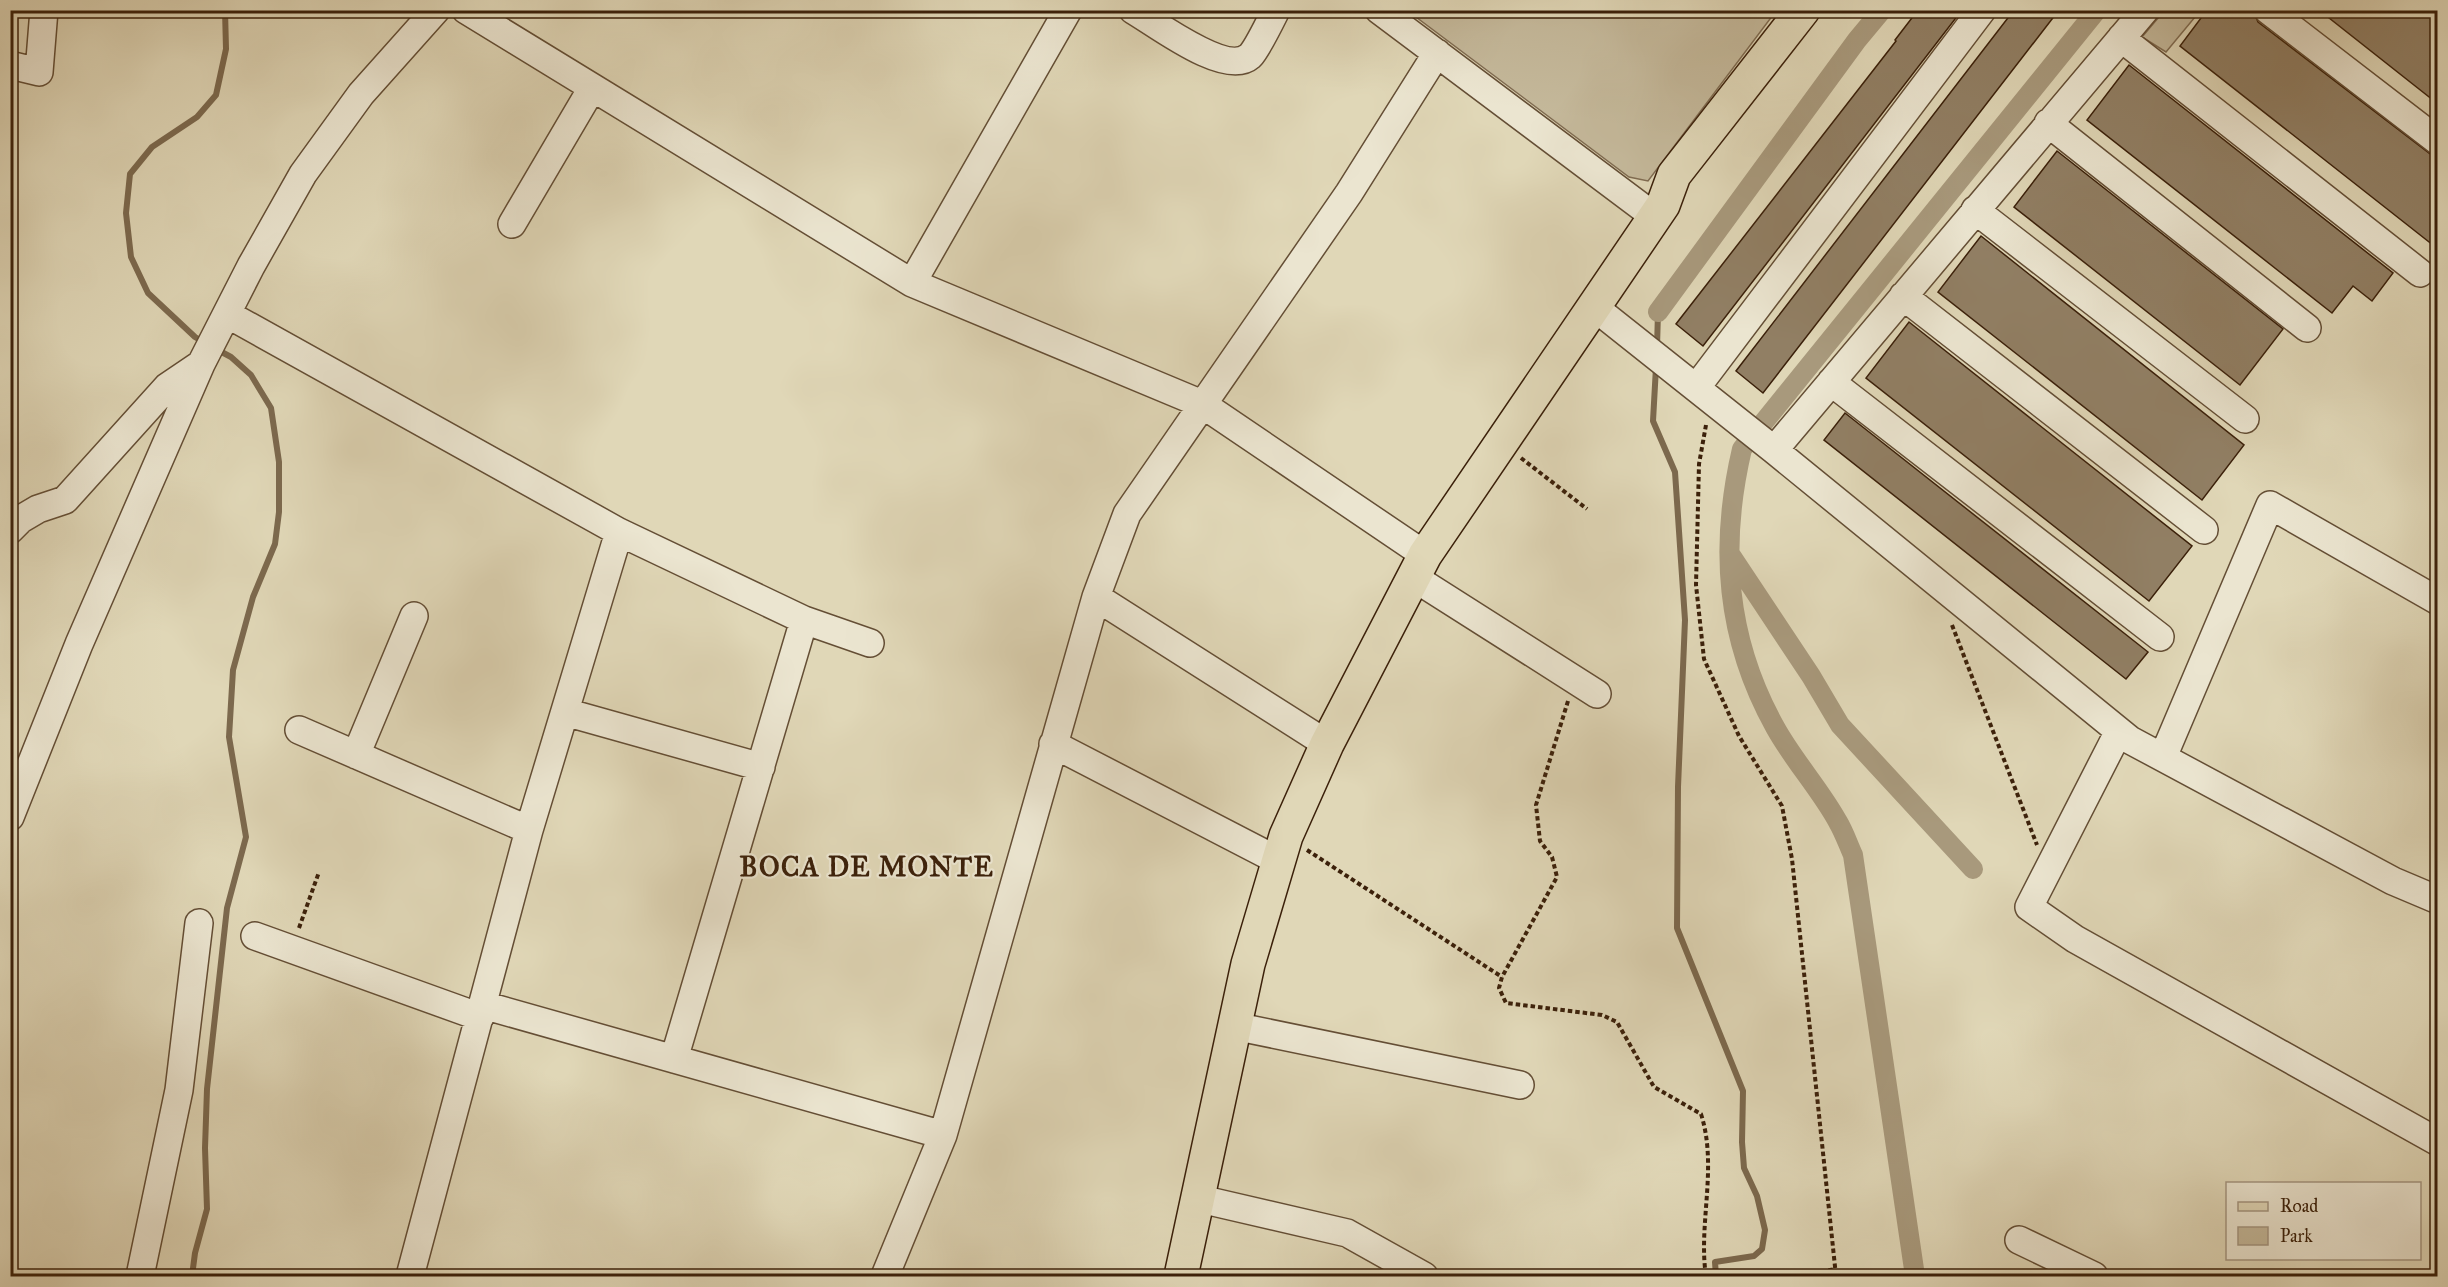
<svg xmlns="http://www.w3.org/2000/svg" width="2448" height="1287" viewBox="0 0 2448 1287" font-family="'IM FELL Great Primer',serif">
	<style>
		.green { fill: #c4b89a; stroke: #806c52; stroke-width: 1.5 }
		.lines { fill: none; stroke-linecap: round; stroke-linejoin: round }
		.stream { stroke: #7c694e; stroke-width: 6 }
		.canal { stroke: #a8997c; stroke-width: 20 }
		.building { fill: #917f64; stroke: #3b200a; stroke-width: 1.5 }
		.minor-casing { stroke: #644e35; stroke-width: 30 }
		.major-casing { stroke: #3b200a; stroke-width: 36 }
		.path { stroke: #3b200a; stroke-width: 4; stroke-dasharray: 4.5 3; stroke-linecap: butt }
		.minor { stroke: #ebe5d0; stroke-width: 27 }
		.major { stroke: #e0d7b7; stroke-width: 33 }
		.labels { text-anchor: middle; stroke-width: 4.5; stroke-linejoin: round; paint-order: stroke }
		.district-label { font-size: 27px; font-weight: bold; letter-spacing: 1.5px; fill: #3b200a; stroke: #ebe5d0 }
	</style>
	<rect width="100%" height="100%" fill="#e0d7b7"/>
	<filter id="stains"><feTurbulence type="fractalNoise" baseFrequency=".00333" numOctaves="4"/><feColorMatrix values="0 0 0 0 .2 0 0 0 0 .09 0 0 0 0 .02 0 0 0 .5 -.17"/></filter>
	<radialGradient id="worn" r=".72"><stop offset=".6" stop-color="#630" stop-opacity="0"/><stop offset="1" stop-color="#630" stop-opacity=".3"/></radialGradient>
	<path class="green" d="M1408,11H1776L1648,181L1629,177Z
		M2164,11H2200L2166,52L2142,37Z"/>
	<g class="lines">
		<path class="stream" d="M205,343L195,337L148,293L131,257L126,213L130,174L152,147L197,117L216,95L226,49L225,10
			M1657,347L1658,312
			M1656,367L1653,421L1675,472L1685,620L1678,787L1677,928L1743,1091L1742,1142L1744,1168L1757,1196L1765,1230L1762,1249L1754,1256L1715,1262L1716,1276
			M192,1276L195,1253L207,1209L205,1148L207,1089L227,908L246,837L229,737L233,670L253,597L275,544L279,512V462L271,408L251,375L231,357L216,349"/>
		<path class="canal" d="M1658,312L1857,40L1882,10
			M1730,554L1811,676L1840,725L1973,869
			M1915,1276L1853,855C1848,844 1844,832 1838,822C1820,789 1793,760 1775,727C1726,639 1719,547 1742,449L2097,10"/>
	</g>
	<path class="building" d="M1918,10H1962L1703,346L1676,324L1896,41L1895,40Z
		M2014,10H2059L1763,393L1736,371Z
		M2207,10H2253L2258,22L2438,160V249L2180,46Z
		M2319,10H2431L2438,15V104Z
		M2129,65L2393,273L2372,301L2353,286L2332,313L2087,120Z
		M2057,151L2283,329L2240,385L2014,207Z
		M1981,236L2244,445L2202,500L1938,292Z
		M1909,322L2192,546L2149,601L1866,378Z
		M1845,413L2148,652L2126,679L1824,440Z"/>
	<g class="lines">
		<defs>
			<path id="minor" d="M466,10L912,283L1202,404L1425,555
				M1133,10C1157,24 1226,77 1250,56C1257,49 1271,20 1276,10
				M1379,10L1655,217
				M2268,10L2438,141
				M2121,38L2420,273
				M10,65L39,72L44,10
				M2048,123L2307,328
				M1975,210L2245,419
				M512,224L592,88
				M912,283L1068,10
				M1903,296L2204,530
				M1594,307L1774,450L2130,740L2393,881L2438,900
				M227,314L619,532L804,620L870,643
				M1831,382L2160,637
				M1696,388L1982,10
				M1774,450L2145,10
				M10,530L21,519L38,509L65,500L167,387L201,364
				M1413,577L1597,694
				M1096,597L1327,744
				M565,712L761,767
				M299,730L529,830
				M2119,731L2029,907L2075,939L2438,1142
				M1053,744L1277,860
				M356,755L414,616
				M2163,757L2270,505L2438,601
				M10,817L79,644L201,364L251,266L303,174L361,94L436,10
				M255,936L480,1017
				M483,1005L943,1135
				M1234,1026L1520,1085
				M674,1059L804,620
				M1196,1198L1347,1233L1424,1276
				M2019,1240L2094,1276
				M140,1276L179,1090L199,923
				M410,1276L529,830L619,532
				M885,1276L943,1135L1096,597L1127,514L1349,193L1437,53"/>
			<path id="major" d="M1181,1276L1248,964L1286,836L1327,744L1425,555L1663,205L1674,175L1803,10"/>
		</defs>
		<use href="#minor" class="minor-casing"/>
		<use href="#major" class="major-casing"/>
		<path class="path" d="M1706,425L1699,464L1696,585L1704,659L1739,736L1782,806L1792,859L1836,1276
			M1521,458L1587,509
			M1952,625L2037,845
			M1568,701L1536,805L1540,841L1552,857L1557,877L1502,977L1499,988L1506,1003L1602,1015L1617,1022L1654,1087L1701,1114C1718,1167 1698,1224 1706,1276
			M1307,850L1502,977
			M299,928L319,872
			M1799,1276L1835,1269"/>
		<use href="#minor" class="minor"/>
		<use href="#major" class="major"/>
	</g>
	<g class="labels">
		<g class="district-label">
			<text x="867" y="876">BOCA DE MONTE</text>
		</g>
	</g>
	<rect width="2448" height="1287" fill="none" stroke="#e0d7b7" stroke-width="36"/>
	<rect x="12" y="12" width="2424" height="1263" fill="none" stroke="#3b200a" stroke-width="3"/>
	<rect x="18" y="18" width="2412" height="1251" fill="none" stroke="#3b200a" stroke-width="1.5"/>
	<rect x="2226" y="1182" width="195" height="78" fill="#ebe5d0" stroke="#a59681" stroke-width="1.5"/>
	<rect x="2238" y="1202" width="30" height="9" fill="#e0d7b7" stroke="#a59681" stroke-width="1.5"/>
	<text x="2280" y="1212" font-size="18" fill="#3b200a">Road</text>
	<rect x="2238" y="1227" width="30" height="18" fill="#c4b89a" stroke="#a59681" stroke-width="1.5"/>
	<text x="2280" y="1242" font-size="18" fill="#3b200a">Park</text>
	<rect width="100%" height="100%" filter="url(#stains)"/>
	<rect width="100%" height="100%" fill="url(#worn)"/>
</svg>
